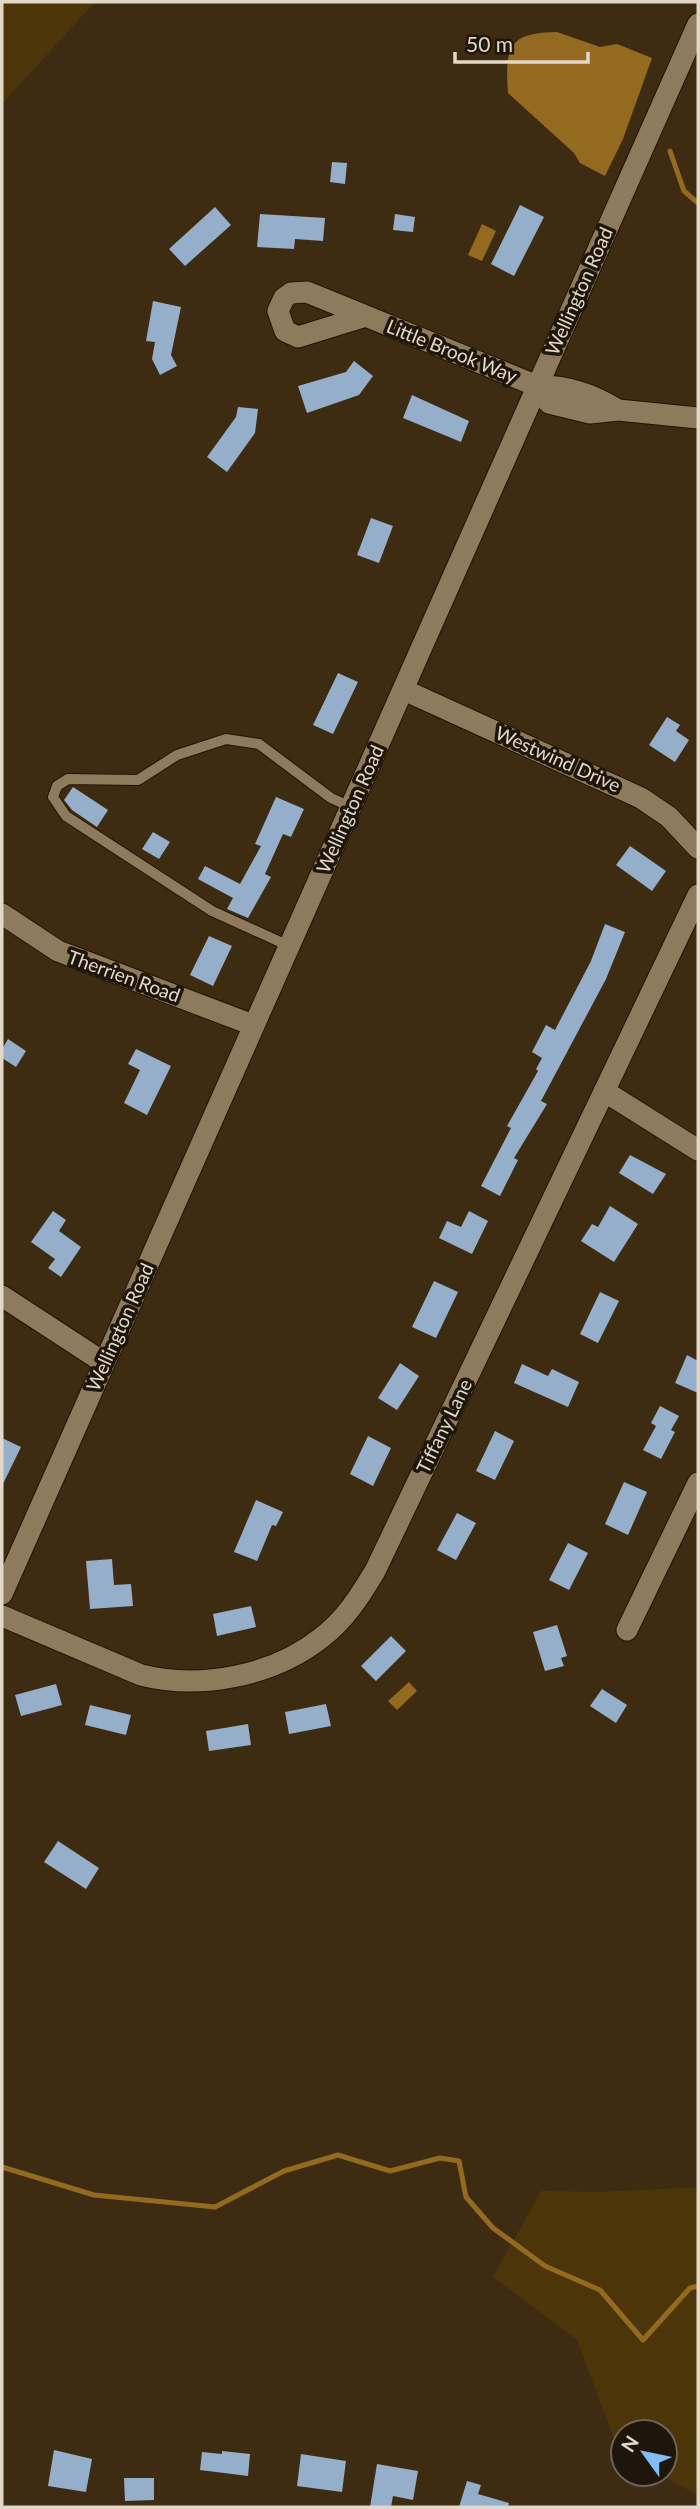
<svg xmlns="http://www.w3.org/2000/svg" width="700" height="2509" viewBox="0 0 700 2509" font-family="Lato,sans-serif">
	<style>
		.green { fill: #4c3509 }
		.water { fill: #936a20 }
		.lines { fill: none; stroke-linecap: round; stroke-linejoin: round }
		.stream { stroke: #936a20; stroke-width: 5 }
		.building { fill: #95aeca }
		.service-casing { stroke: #241400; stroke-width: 12 }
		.minor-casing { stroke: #241400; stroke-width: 23 }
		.secondary-casing { stroke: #241400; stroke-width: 23 }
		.service { stroke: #8e7a5d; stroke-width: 10 }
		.minor { stroke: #8e7a5d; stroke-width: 21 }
		.secondary { stroke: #8e7a5d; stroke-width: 21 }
		.labels { text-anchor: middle; stroke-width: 7; stroke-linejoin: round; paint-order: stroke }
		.street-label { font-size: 19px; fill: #e3d8c8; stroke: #1e160b }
	</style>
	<rect width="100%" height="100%" fill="#3d2c11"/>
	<path class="green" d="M2,2H95L2,104Z
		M698,2187V2495L658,2474H665V2432H623V2445L613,2436L577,2340L493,2277L541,2191L600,2192Z"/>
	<path class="water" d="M557,32L600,47L617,44L652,58L623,139L605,176L580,163L574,153L508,93C505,48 507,33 557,32Z
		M482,224L496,231L482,261L468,255Z
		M409,1682L417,1691L397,1710L388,1701Z"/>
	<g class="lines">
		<path class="stream" d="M670,151L684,191L698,203
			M2,2167L94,2195L215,2207L284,2171L338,2155L390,2171L440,2158L459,2161L466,2197L493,2228L545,2266L600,2290L643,2340L690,2288L698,2286"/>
	</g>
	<path class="building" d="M332,162L347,163L345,184L330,182Z
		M520,205L544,217L514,276L491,264Z
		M215,207L231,225L185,266L169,249Z
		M260,214L325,218L323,241L295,239L294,249L257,247Z
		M395,214L415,217L413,232L393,230Z
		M153,301L181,307L171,355L177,366L160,375L152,359L155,342L146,341Z
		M354,361L373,376L359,395L307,413L298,386L346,372Z
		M412,395L469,421L461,442L403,418Z
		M238,407L258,409L255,433L227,472L207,457L236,417Z
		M371,518L393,526L379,563L357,555Z
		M338,673L358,682L333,734L313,725Z
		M667,717L680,725L676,731L689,740L675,762L649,745Z
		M73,787L108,810L97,827L72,810L64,800Z
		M276,797L304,809L291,837L283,834L265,874L271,877L248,918L227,909L233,898L198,879L205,866L240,884L261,846L255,844Z
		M153,832L170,842L159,859L142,849Z
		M630,846L666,871L652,891L616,865Z
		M605,924L625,932L606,979L541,1101L547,1104L514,1158L518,1160L500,1196L481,1186L511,1128L507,1126L538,1071L536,1069L542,1058L532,1052L546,1025L555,1030L591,961Z
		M209,936L232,946L213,986L190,975Z
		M8,1039L26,1051L16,1067L2,1058V1049Z
		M136,1049L171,1066L147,1115L124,1103L140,1070L128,1064Z
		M630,1155L666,1174L653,1194L619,1173Z
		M610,1206L638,1224L614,1262L581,1241L592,1224L598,1227Z
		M53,1211L66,1220L59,1231L81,1247L61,1277L48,1268L55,1259L31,1242Z
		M469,1211L488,1221L472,1254L439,1238L447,1221L461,1227Z
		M434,1281L458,1292L436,1338L412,1327Z
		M600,1292L619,1301L598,1343L580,1334Z
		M687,1355L698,1361V1393L675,1383Z
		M400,1363L419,1376L397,1410L378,1398Z
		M522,1364L548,1376L552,1369L579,1382L568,1407L514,1383Z
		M660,1406L679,1416L671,1430L675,1432L661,1459L643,1450L656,1426L651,1423Z
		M495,1431L514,1441L495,1480L476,1471Z
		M368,1436L391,1448L373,1486L350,1474Z
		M2,1438L21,1447L2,1486Z
		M624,1482L647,1492L628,1535L605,1524Z
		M256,1500L283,1512L276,1526L272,1525L257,1561L234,1552Z
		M457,1513L476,1523L456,1560L437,1550Z
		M568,1543L588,1553L569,1590L549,1580Z
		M112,1559L114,1585L131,1584L133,1606L90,1609L86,1561Z
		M251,1606L256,1627L217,1636L213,1614Z
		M557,1625L567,1656L561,1658L564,1666L545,1671L533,1632Z
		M391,1636L406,1651L376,1681L361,1666Z
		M56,1684L62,1705L21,1716L15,1695Z
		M602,1689L627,1705L616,1723L590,1706Z
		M326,1704L331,1726L289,1734L285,1712Z
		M90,1705L131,1715L126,1735L85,1725Z
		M248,1724L251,1745L209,1751L206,1731Z
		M58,1841L99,1868L86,1889L44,1862Z
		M54,2450L92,2459L86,2492L48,2486Z
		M222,2451L250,2454L248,2476L200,2470L202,2452L222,2454Z
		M301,2454L346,2461L342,2492L297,2486Z
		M377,2464L418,2471L413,2500L393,2496L391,2507H370Z
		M124,2478H154V2500L125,2501Z
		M467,2481L481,2485L478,2494L509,2503L508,2507H459Z"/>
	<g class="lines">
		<defs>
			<path id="service" d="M289,946L212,911L66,816L53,797L57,786L68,779L138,780L177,755L226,739L259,744L331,798L351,807"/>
			<path id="minor" d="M366,316L298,337L285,331L278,311L284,298L291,293L307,292L537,386C565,385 594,395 618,410
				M537,386L549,403L590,413L618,410L698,418
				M404,690L641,798L669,817L698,848
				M2,914L58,951L253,1025
				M604,1091L698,1150
				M2,1296L103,1362
				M2,1616L141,1675C200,1690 273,1676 321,1638C345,1620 360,1596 375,1571L698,895
				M627,1630L698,1483"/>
			<path id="secondary" d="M2,1594L698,24"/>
		</defs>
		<use href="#service" class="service-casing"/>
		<use href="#minor" class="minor-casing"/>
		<use href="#secondary" class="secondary-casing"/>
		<use href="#service" class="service"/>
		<use href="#minor" class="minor"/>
		<use href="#secondary" class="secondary"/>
	</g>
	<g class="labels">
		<g class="street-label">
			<text transform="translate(579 291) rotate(-66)" y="7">Wellington Road</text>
			<text transform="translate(452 351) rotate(22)" y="7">Little Brook Way</text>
			<text transform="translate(558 759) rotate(24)" y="7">Westwind Drive</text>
			<text transform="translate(350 809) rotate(-66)" y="7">Wellington Road</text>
			<text transform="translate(124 976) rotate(20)" y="7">Therrien Road</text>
			<text transform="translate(120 1327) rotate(-66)" y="7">Wellington Road</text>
			<text transform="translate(444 1426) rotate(-64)" y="7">Tiffany Lane</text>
		</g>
	</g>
	<rect width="700" height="2509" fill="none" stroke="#e3d8c8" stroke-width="7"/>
	<g transform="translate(644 2453) rotate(303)"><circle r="33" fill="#1e160b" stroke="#6d6457" stroke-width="2"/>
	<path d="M0-5L12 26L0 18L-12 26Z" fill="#82bcfa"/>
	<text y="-10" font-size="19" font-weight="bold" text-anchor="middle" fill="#e3d8c8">N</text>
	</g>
	<path d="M455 52v10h133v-10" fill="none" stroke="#e3d8c8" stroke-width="3.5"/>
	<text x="466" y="52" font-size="21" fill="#e3d8c8" stroke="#1e160b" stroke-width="5" paint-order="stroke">50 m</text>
</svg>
